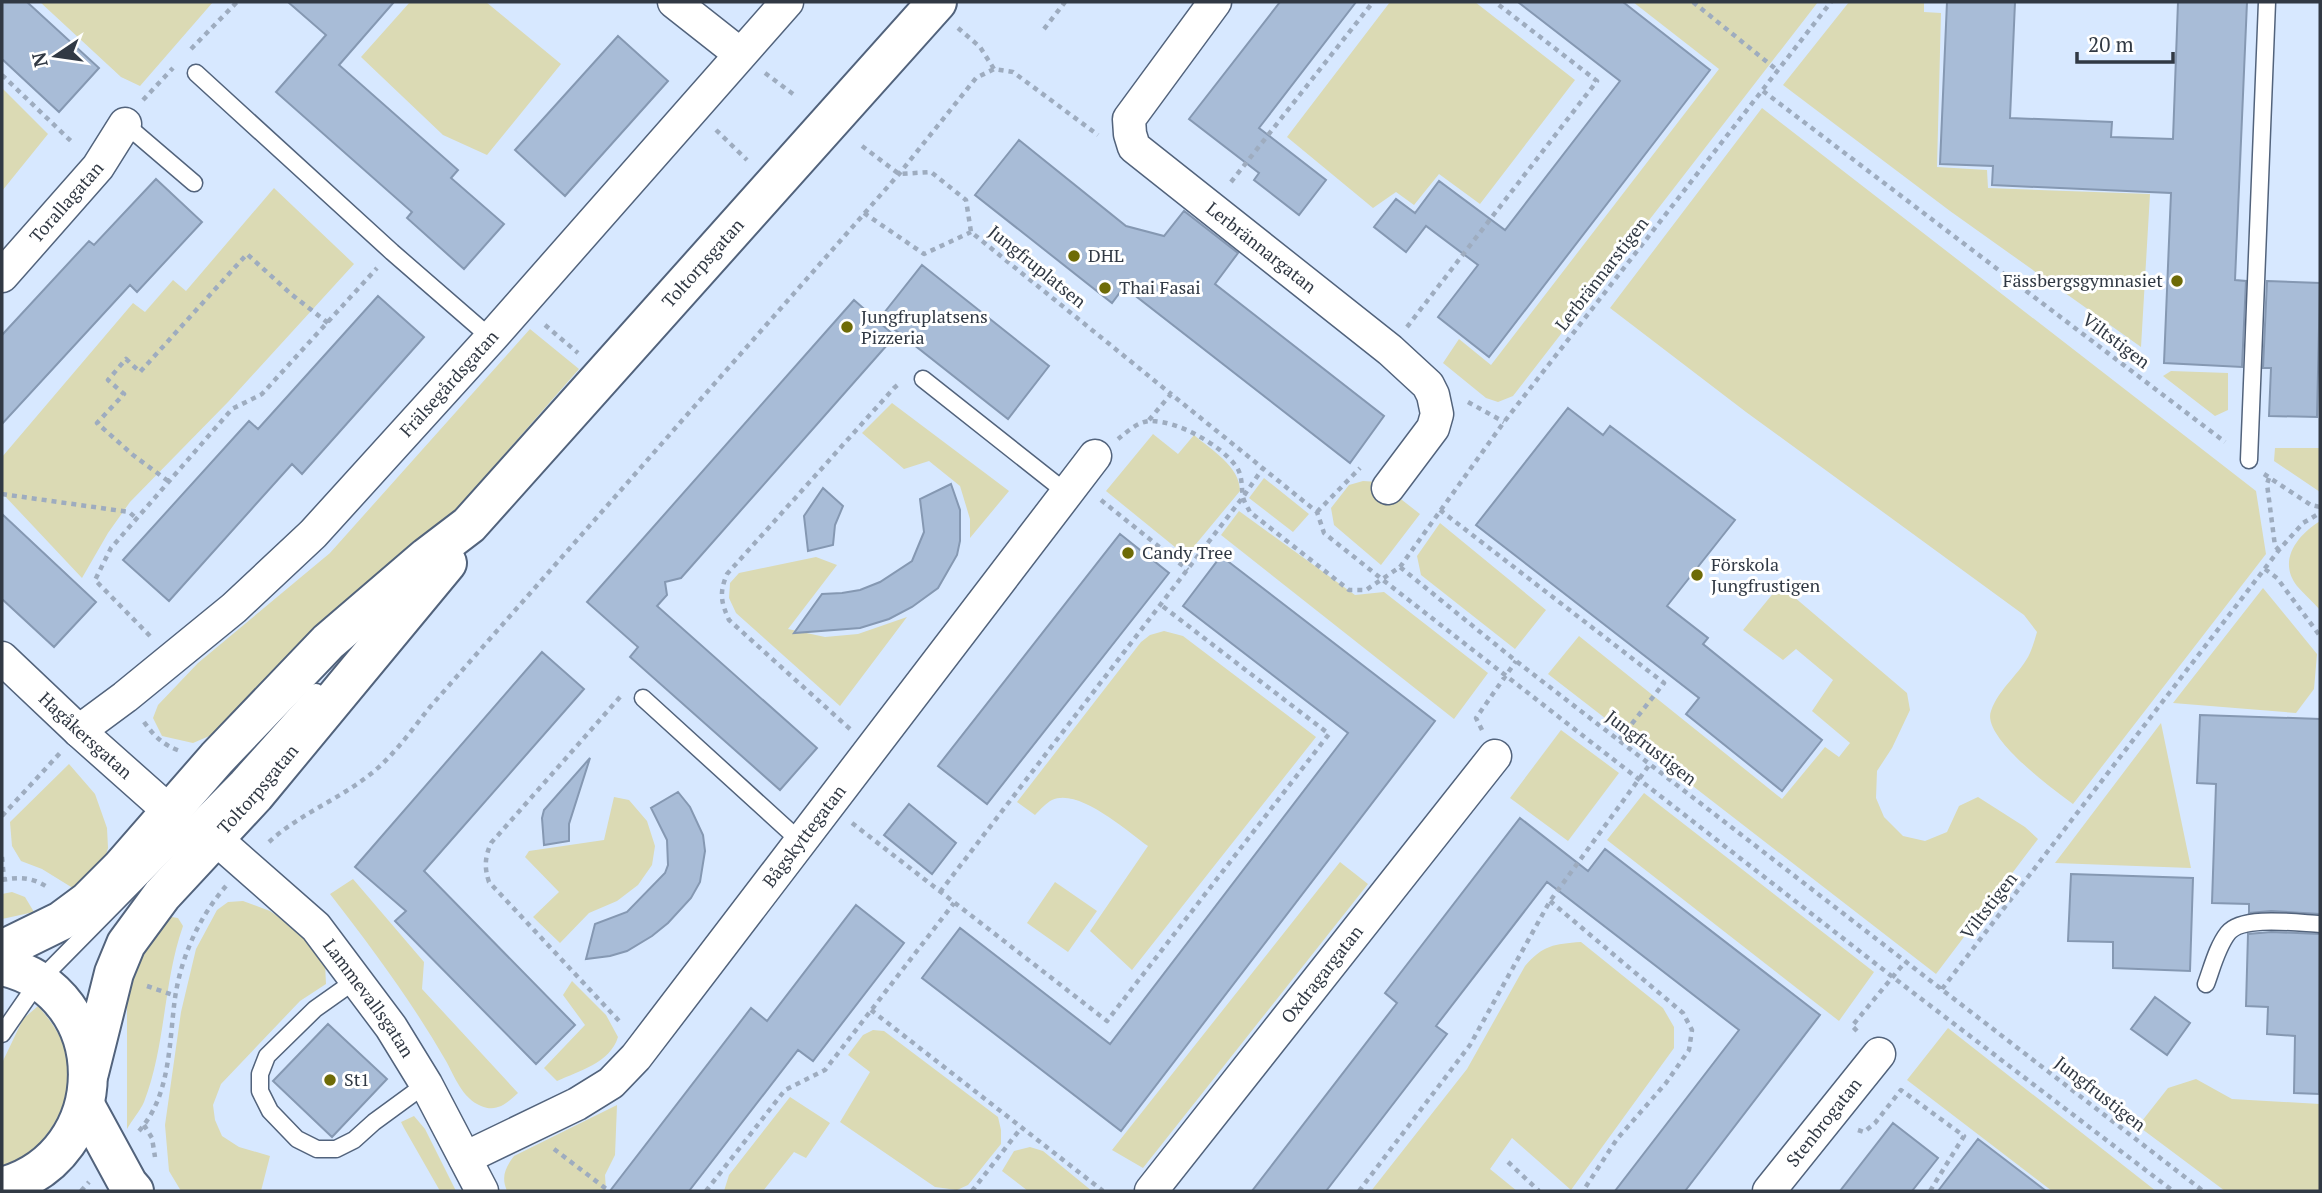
<svg xmlns="http://www.w3.org/2000/svg" width="2322" height="1193" viewBox="0 0 2322 1193" font-family="'PT Serif',serif">
	<style>
		.green { fill: #dbdab4 }
		.building { fill: #a8bcd7; stroke: #8598b2; stroke-width: 2 }
		.lines { fill: none; stroke-linecap: round; stroke-linejoin: round }
		.lane-casing { stroke: #52637c; stroke-width: 19 }
		.street-casing { stroke: #52637c; stroke-width: 35 }
		.secondary-casing { stroke: #52637c; stroke-width: 42 }
		.path { stroke: #9eacbf; stroke-width: 4.5; stroke-dasharray: 5 5; stroke-linecap: butt }
		.lane { stroke: #fff; stroke-width: 16 }
		.street { stroke: #fff; stroke-width: 32 }
		.secondary { stroke: #fff; stroke-width: 38 }
		.poi-dot { fill: #6e6b07; stroke: #fff; stroke-width: 2.5 }
		.labels { text-anchor: middle; stroke-width: 6; stroke-linejoin: round; paint-order: stroke }
		.street-label { font-size: 18px; fill: #313944; stroke: #fff }
		.poi-label { font-size: 18px; fill: #313944; stroke: #fff; text-anchor: start }
	</style>
	<rect width="100%" height="100%" fill="#d7e8ff"/>
	<path class="green" d="M40,2H213L140,86L121,77Z
		M410,2H486L561,64L487,155L443,135L361,57Z
		M1390,2H1475L1575,80L1480,204L1439,174L1414,205L1396,192L1373,208L1287,137Z
		M1633,2H1818L1513,396L1498,402L1486,398L1443,363L1459,339L1491,365L1719,69Z
		M1849,2H1924V12L1941,13L1937,167L1987,170L1988,188L2150,194L2141,347L1950,211L1783,85Z
		M2,88L48,134L2,191Z
		M1762,108L2256,491L2266,554L2073,804C2054,790 1981,737 1991,711C1999,688 2021,673 2030,653C2033,646 2035,639 2037,632L2024,615L1746,412L1610,308Z
		M274,188L354,264L228,402L130,502L108,533L82,578L2,493V457L133,303L145,312L173,280L186,291Z
		M530,329L579,369L433,536L214,734L193,743L162,736L153,718L158,705L198,663L330,553Z
		M2171,371L2228,373V410L2215,416L2163,376Z
		M892,403L1009,491L970,538V519L960,486L929,461L904,469L862,433Z
		M1153,434L1178,454L1194,435C1211,450 1240,466 1240,491L1186,556L1106,491Z
		M2275,448H2320V492L2274,461Z
		M1264,478L1309,514L1293,532L1249,498Z
		M1363,481L1379,482L1420,514L1381,565L1334,525L1331,508L1349,485Z
		M1239,511L1355,595L1384,592L1488,673L1454,719L1221,535Z
		M2320,521V610C2313,602 2304,594 2297,586C2277,560 2298,535 2320,521Z
		M1440,523L1546,610L1515,649L1421,575L1417,556Z
		M816,557L837,565L788,629L825,637L858,634L907,617L840,706L736,613L729,598L730,583L739,573Z
		M1780,585L1907,693L1910,710L1892,748L1877,771L1876,798L1884,817L1903,836L1925,841L1947,832L1959,806L1978,797L2025,827L2038,839L1936,974L1548,674L1579,636L1782,799L1825,747L1839,757L1850,743L1812,711L1833,680L1796,649L1783,660L1743,630Z
		M2263,588L2317,654L2314,689L2296,713L2173,703Z
		M1164,631L1183,636L1316,737L1132,970L1090,931L1148,846C1127,831 1078,787 1052,800C1046,803 1040,810 1035,815L1017,802L1141,642L1150,635Z
		M2161,723L2191,868L2055,863Z
		M1561,730L1619,773L1568,841L1510,798Z
		M69,764L95,794L107,828L108,848L103,865L76,890L42,869L21,861L12,846L10,822Z
		M1644,793L1874,972L1839,1021L1607,840Z
		M614,797L629,800L647,821L655,846L652,865L638,885L617,901L589,913L560,943L533,917L559,892L525,857L529,851L604,840Z
		M1340,862L1368,884L1143,1168L1112,1150Z
		M353,879L424,962L422,989L518,1093C507,1103 497,1113 481,1106C462,1098 455,1077 446,1061C412,1002 372,948 330,894Z
		M1055,882L1097,911L1068,952L1027,923Z
		M12,892L25,897L34,912L2,919V894Z
		M243,901L270,911L303,934L325,963L326,984L300,1001L221,1084L213,1105L215,1120L222,1136L239,1147L270,1156L261,1191H181L169,1171L165,1125L181,1012L196,949L217,910L228,902Z
		M165,916L178,918L183,926C163,983 166,1045 144,1102C140,1111 132,1120 127,1129V997L135,967L150,934Z
		M1581,942L1663,1008L1674,1027V1048L1571,1190L1512,1138L1490,1169L1517,1191H1371L1467,1069L1525,966C1543,945 1554,944 1581,942Z
		M572,981L606,1015L618,1037C610,1063 579,1071 557,1081L544,1068L585,1025L563,995Z
		M38,1006C53,1023 67,1043 69,1067C73,1106 40,1158 2,1166V1063L23,1019Z
		M1948,1028L2156,1191H2052L1907,1080Z
		M873,1030L884,1031L998,1117L1001,1130V1144L968,1185L957,1190L935,1187L840,1122L870,1072L848,1055L863,1035Z
		M2196,1079L2232,1099L2320,1104V1191H2225L2138,1126L2168,1088Z
		M790,1097L830,1123L806,1158L794,1152L763,1191H724L729,1175Z
		M617,1105L615,1155L605,1175L606,1191H507C501,1177 505,1168 514,1156Z
		M414,1116L425,1129L456,1191H440L404,1128L401,1122Z
		M1030,1147L1043,1151L1092,1191H1028L1002,1171L1014,1151Z"/>
	<path class="building" d="M2,2H27L99,68L59,112L2,59Z
		M288,2H394L339,65L458,170L451,178L504,224L464,269L407,218L412,212L276,92L326,35Z
		M1280,2H1356L1259,128L1326,180L1299,215L1254,180L1259,173L1189,119Z
		M1518,2H1623L1710,70L1489,357L1438,317L1478,265L1426,226L1406,252L1374,227L1396,199L1415,213L1439,181L1505,230L1620,81Z
		M1947,2H2015L2010,118L2112,122L2111,137L2173,139L2178,2H2247L2235,280L2246,281L2242,367L2164,363L2171,193L1992,185L1993,166L1940,164Z
		M618,36L668,81L565,196L515,150Z
		M1019,140L1126,226L1164,236L1184,211L1238,253L1215,284L1384,416L1350,463L1124,287L1112,303L975,195Z
		M156,179L202,222L137,292L130,285L2,424V335L89,241L94,245Z
		M922,265L1049,366L1008,419L880,318Z
		M2267,281L2320,283L2317,417L2269,416L2271,368H2263Z
		M378,296L424,337L302,474L292,464L169,601L123,560L249,421L258,429Z
		M854,300L895,336L681,578L665,582L667,595L657,606L817,748L780,790L630,657L638,647L587,602Z
		M1568,408L1603,435L1610,426L1735,520L1667,606L1708,638L1703,644L1822,740L1782,791L1686,714L1699,698L1476,525Z
		M951,484L960,510V541L957,555L938,588L912,607L889,619L860,628L794,633L822,594L842,593L860,590L880,582L912,561L924,532L920,499Z
		M823,488L843,506L835,525L833,545L808,551L804,516Z
		M2,514L96,602L54,647L2,599Z
		M1120,534L1169,573L987,804L938,766Z
		M1221,556L1435,721L1121,1131L922,978L960,928L1110,1044L1348,733L1183,606Z
		M542,652L584,689L424,871L575,1025L536,1064L395,921L406,911L355,867Z
		M2200,715L2320,719V914L2271,911L2249,913V904L2212,903L2216,784L2197,783Z
		M590,758L569,824V841L544,845L542,818L544,810Z
		M678,792L690,807L703,835L705,851L700,882L691,898L668,923L652,936L627,951L610,956L586,959L595,924L627,912L665,873L668,865L667,840L651,808Z
		M909,804L956,843L932,874L884,835Z
		M1520,818L1588,871L1605,849L1820,1015L1685,1191H1615L1739,1030L1547,882L1436,1026L1447,1034L1326,1191H1252L1397,1003L1385,993Z
		M2071,874L2193,878L2190,971L2113,968V942L2068,941Z
		M856,905L904,943L813,1061L798,1050L689,1191H610L751,1008L767,1021Z
		M2271,932L2320,934L2319,1094L2294,1093L2295,1036L2267,1034L2268,1007L2246,1006L2248,934Z
		M2155,997L2190,1023L2167,1055L2131,1029Z
		M328,1024L387,1079L332,1137L273,1081Z
		M1893,1123L1938,1158L1912,1191H1840Z
		M1978,1139L2046,1191H1938Z"/>
	<g class="lines">
		<defs>
			<path id="lane" d="M196,73L392,252L491,338
				M125,124L194,183
				M923,379L1067,493
				M2249,460L2267,2
				M643,698L800,841
				M356,980L315,1009L267,1056L260,1074V1091L270,1111L297,1139L317,1149H336L354,1140L374,1122L426,1084
				M2206,984C2212,968 2217,947 2228,933C2242,915 2298,923 2320,924
				M2,1034L38,982L238,779L316,692"/>
			<g id="street">
				<path d="M674,2L740,54"/>
				<path id="s1" d="M1215,2L1129,119L1130,134L1134,147L1390,350L1428,385L1433,395L1437,414L1433,428L1388,488"/>
				<path id="s2" d="M2,276L98,167L125,124"/>
				<path id="s3" d="M2,658L79,731L169,811"/>
				<path id="s4" d="M79,731L125,697L234,608L313,534L491,338L787,2"/>
				<path id="s5" d="M216,839L316,927L391,1027L426,1084L482,1191"/>
				<path id="s6" d="M465,1158L577,1104L611,1083L636,1057L1095,456"/>
				<path id="s7" d="M1151,1191L1495,756"/>
				<path id="s8" d="M1769,1191L1879,1054"/>
			</g>
			<g id="secondary">
				<path id="s9" d="M2,950L61,921L88,901L121,868L217,758L328,642L427,557L469,525L937,2"/>
				<path d="M2,966C117,992 116,1156 2,1187"/>
				<path id="s10" d="M89,1073L114,973L126,944L162,895L255,795L447,563"/>
				<path d="M85,1105L128,1184L134,1191"/>
			</g>
		</defs>
		<use href="#lane" class="lane-casing"/>
		<use href="#street" class="street-casing"/>
		<use href="#secondary" class="secondary-casing"/>
		<path class="path" d="M1693,2L1777,70
			M958,28L980,47L994,69
			M1044,29L1065,2
			M191,49L237,2
			M765,73L797,97
			M2,75L74,144
			M1763,91L2225,442
			M143,100L173,68
			M716,130L747,160
			M862,146L899,174L931,172L966,200L971,232L1171,394
			M1231,182L1373,2
			M864,213L924,254L971,232
			M545,325L578,353
			M1407,327L1597,81L1495,2
			M1468,402L1504,422
			M1149,420L1171,394L1317,512L1324,533L1383,580L1894,978L2173,1191
			M1118,439C1127,432 1138,421 1151,421C1178,421 1219,444 1236,466C1243,476 1241,486 1243,497C1244,502 1248,508 1250,512L1349,590H1366L1400,567L1516,661L2203,1191
			M2264,474L2311,505L2320,507
			M2269,478L2267,484L2275,546L2279,550
			M168,481L133,455L97,423L124,394L108,380L126,359L140,372L247,254L291,294L328,323
			M2,494L129,512L136,518
			M1101,500L1188,570
			M1440,510L1664,683L1619,740
			M1317,512L1360,468
			M1400,567L1504,422L1831,2
			M2265,569L2277,578L2320,636
			M150,636L95,580L111,548L232,409L262,394L377,268
			M620,697L491,843C485,857 484,867 489,882L621,1023
			M144,722C154,736 163,745 180,751
			M850,729L729,620C721,602 719,593 727,574L894,388L901,382
			M1482,730L1476,718L1516,661
			M2,816L60,753
			M852,823L1107,1021L1329,734L1161,605
			M269,842C297,816 333,802 364,779C391,760 410,732 430,707L899,174L976,78L994,69L1013,72L1098,135
			M2,857L4,879
			M2,880C19,877 32,877 47,887
			M940,892L1243,497L1263,468
			M1550,901L1683,1013L1692,1030L1689,1050L1666,1083L1617,1139L1583,1191
			M147,986L176,996
			M1942,989L2279,550L2303,523L2320,513
			M871,1010L1103,1191
			M1857,1031L1852,1026L1905,962
			M144,1125L152,1138L155,1157
			M1858,1130L1864,1132L1875,1123L1901,1090L1964,1136L1930,1191
			M139,1131C171,1095 169,1042 175,998C181,957 199,917 226,886
			M554,1149L609,1191
			M1508,1162L1539,1191
			M81,1191L89,1182
			M706,1191L785,1090L825,1070L954,903
			M972,1191L1021,1128
			M1359,1191L1470,1045L1550,901L1650,764"/>
		<use href="#lane" class="lane"/>
		<use href="#street" class="street"/>
		<use href="#secondary" class="secondary"/>
	</g>
	<g class="poi-dot">
		<circle cx="1074" cy="256" r="7"/>
		<circle cx="2177" cy="281" r="7"/>
		<circle cx="1105" cy="288" r="7"/>
		<circle cx="847" cy="327" r="7"/>
		<circle cx="1128" cy="553" r="7"/>
		<circle cx="1697" cy="575" r="7"/>
		<circle cx="330" cy="1080" r="7"/>
	</g>
	<g class="labels">
		<g class="street-label">
			<text dy="6" stroke="none"><textPath href="#s2" startOffset="98">Torallagatan</textPath></text>
			<text dy="6" stroke="none"><textPath href="#s1" startOffset="336">Lerbrännargatan</textPath></text>
			<text dy="6" stroke="none"><textPath href="#s9" startOffset="987">Toltorpsgatan</textPath></text>
			<text transform="translate(1037 267) rotate(39)" y="6">Jungfruplatsen</text>
			<text transform="translate(1602 274) rotate(-52)" y="6">Lerbrännarstigen</text>
			<text transform="translate(2116 341) rotate(37)" y="6">Viltstigen</text>
			<text dy="6" stroke="none"><textPath href="#s4" startOffset="509">Frälsegårdsgatan</textPath></text>
			<text dy="6" stroke="none"><textPath href="#s3" startOffset="114">Hagåkersgatan</textPath></text>
			<text transform="translate(1651 748) rotate(38)" y="6">Jungfrustigen</text>
			<text dy="6" stroke="none"><textPath href="#s10" startOffset="338">Toltorpsgatan</textPath></text>
			<text dy="6" stroke="none"><textPath href="#s6" startOffset="478">Bågskyttegatan</textPath></text>
			<text transform="translate(1989 906) rotate(-52)" y="6">Viltstigen</text>
			<text dy="6" stroke="none"><textPath href="#s7" startOffset="276">Oxdragargatan</textPath></text>
			<text dy="6" stroke="none"><textPath href="#s5" startOffset="222">Lammevallsgatan</textPath></text>
			<text transform="translate(2100 1094) rotate(38)" y="6">Jungfrustigen</text>
			<text dy="6" stroke="none"><textPath href="#s8" startOffset="88">Stenbrogatan</textPath></text>
		</g>
		<g class="poi-label">
			<text x="1088" y="262">DHL</text>
			<text x="2163" y="287" text-anchor="end">Fässbergsgymnasiet</text>
			<text x="1119" y="294">Thai Fasai</text>
			<text x="861" y="323">Jungfruplatsens<tspan x="861" dy="21">Pizzeria</tspan></text>
			<text x="1142" y="559">Candy Tree</text>
			<text x="1711" y="571">Förskola<tspan x="1711" dy="21">Jungfrustigen</tspan></text>
			<text x="344" y="1086">St1</text>
		</g>
	</g>
	<rect width="2322" height="1193" fill="none" stroke="#313944" stroke-width="7"/>
	<g transform="translate(56 56) rotate(257)" stroke="#ffffff" stroke-width="5" paint-order="stroke">
	<path d="M0-5L12 26L0 18L-12 26Z" fill="#313944"/>
	<text y="-10" font-size="19" font-weight="bold" text-anchor="middle" fill="#313944">N</text>
	</g>
	<path d="M2077 52v10h96v-10" fill="none" stroke="#313944" stroke-width="3.5"/>
	<text x="2088" y="52" font-size="21" fill="#313944" stroke="#ffffff" stroke-width="5" paint-order="stroke">20 m</text>
</svg>
